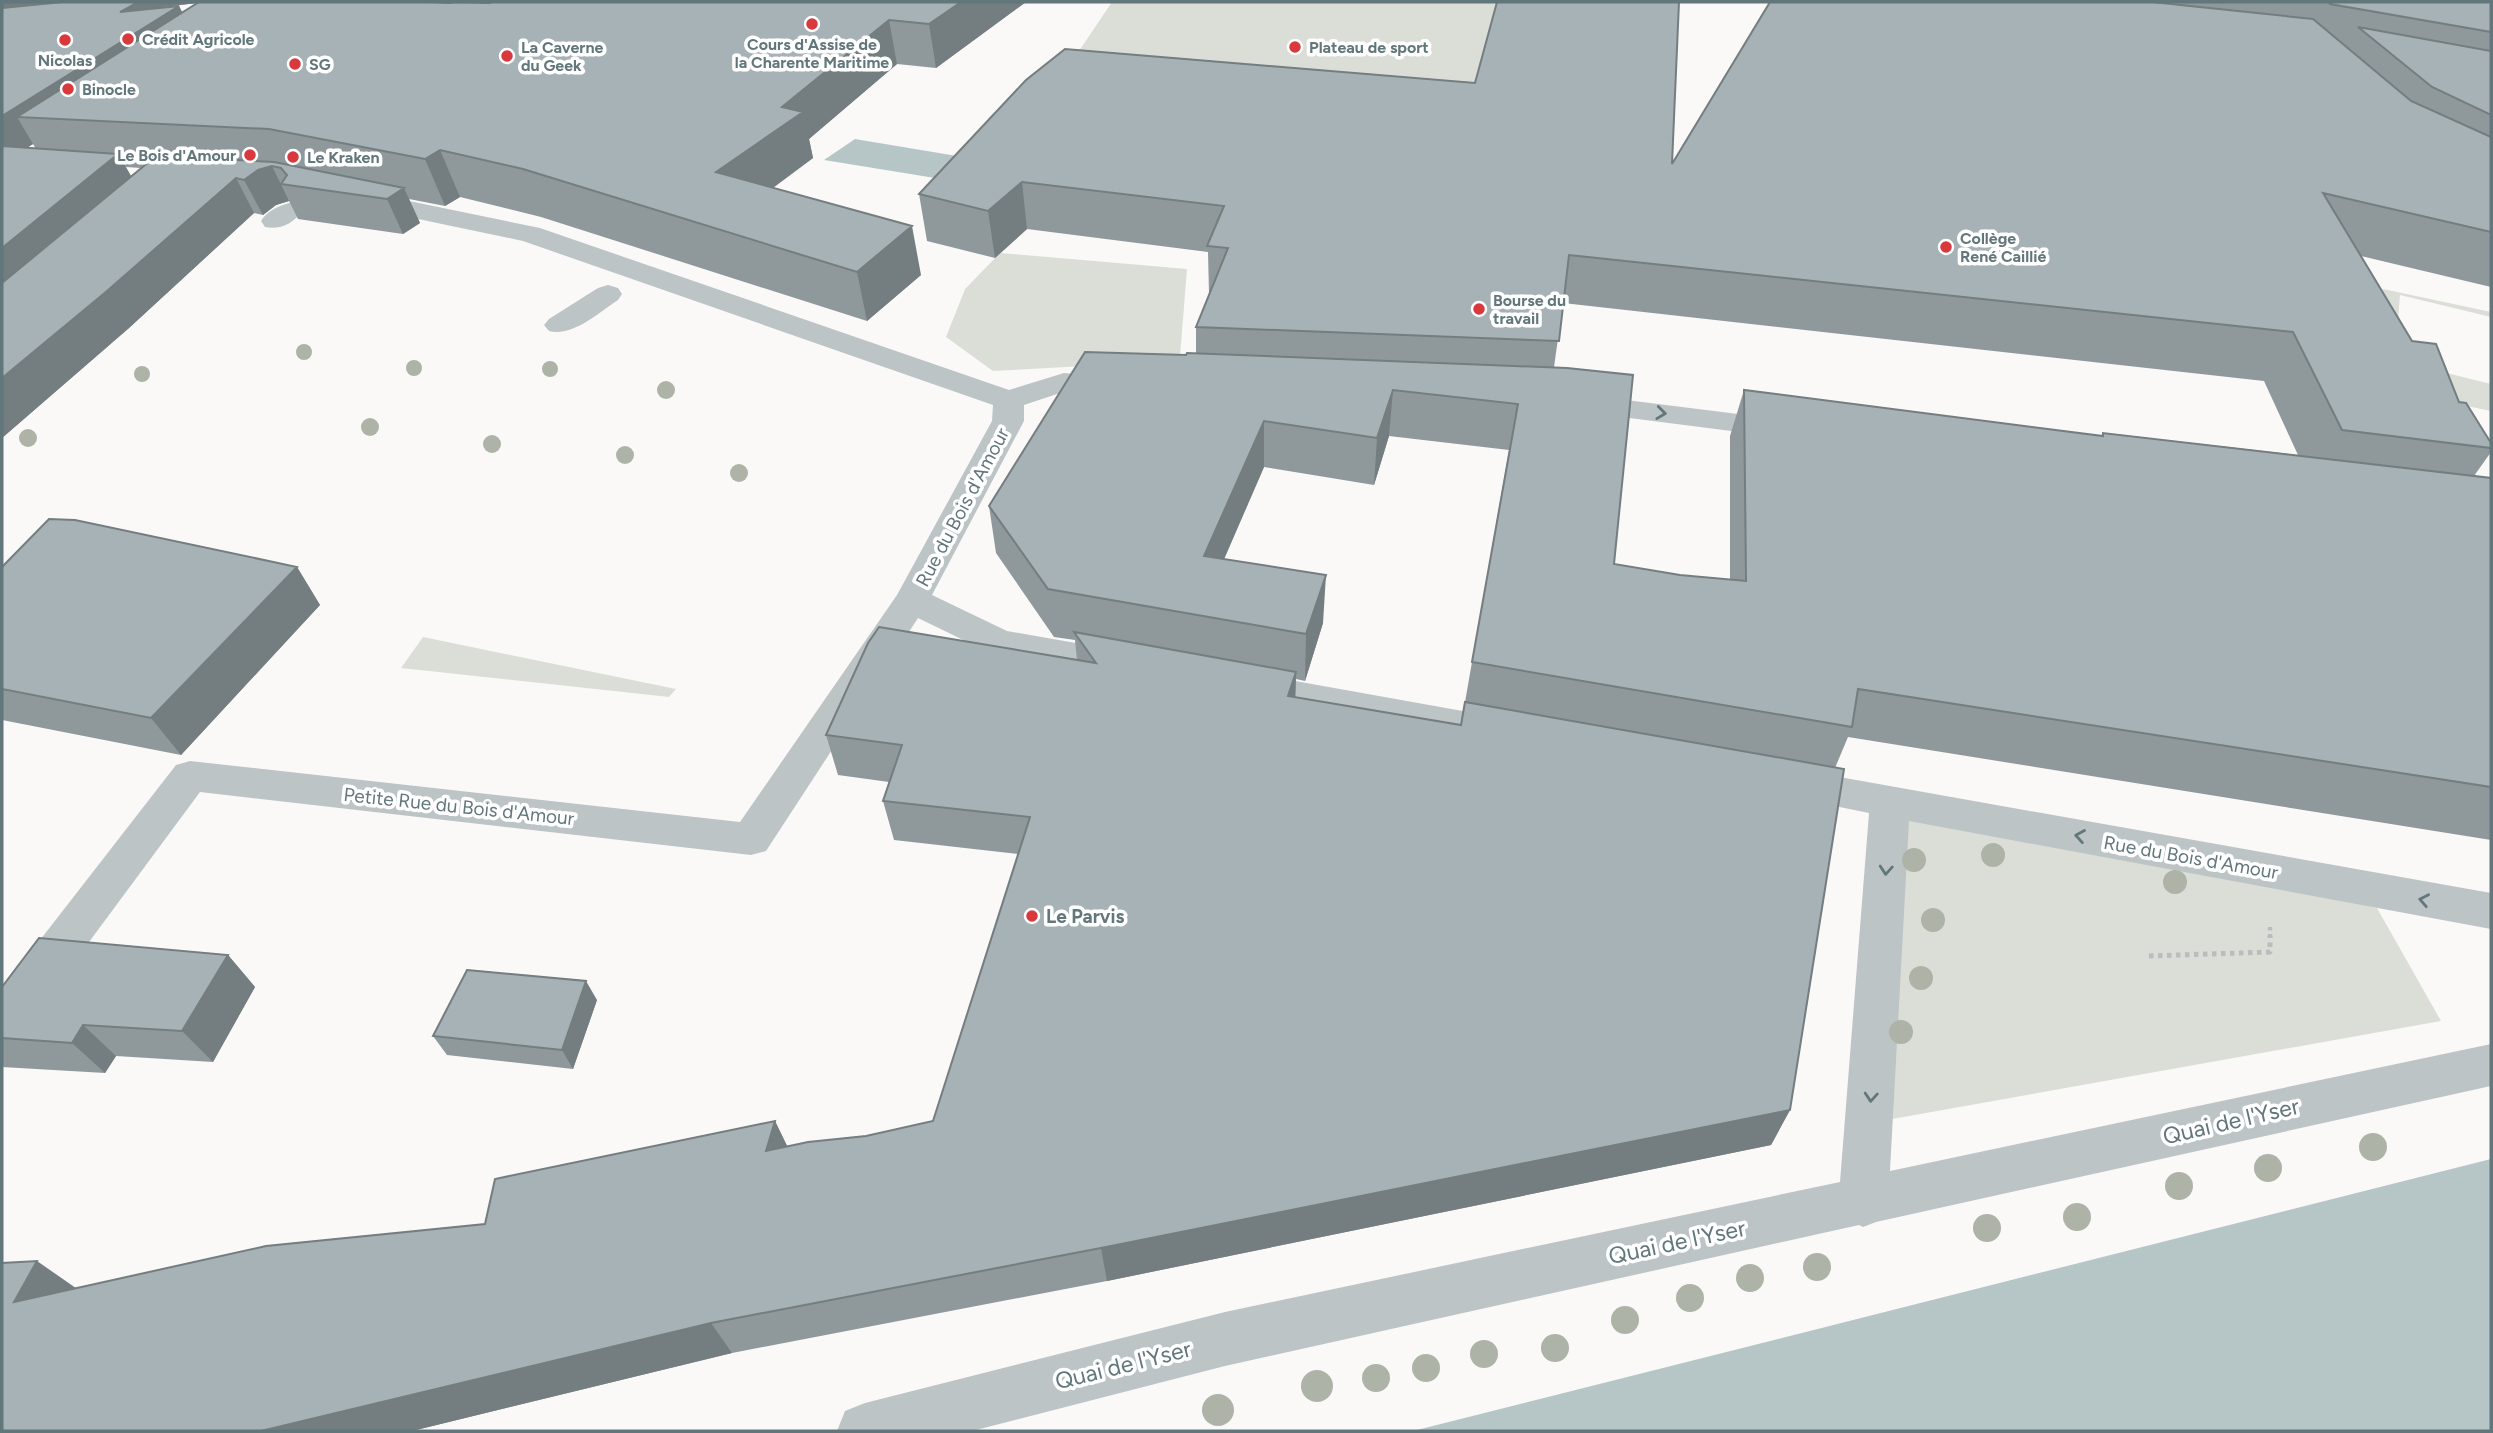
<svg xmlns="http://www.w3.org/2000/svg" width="2493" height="1433" viewBox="0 0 2493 1433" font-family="Figtree,sans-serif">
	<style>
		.green { fill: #dbded7 }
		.water { fill: #b6c6c7 }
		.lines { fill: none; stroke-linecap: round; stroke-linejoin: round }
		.path-far1 { stroke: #b8bdbe; stroke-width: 4.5; stroke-dasharray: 3.5 3.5; stroke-linecap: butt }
		.path { stroke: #b8bdbe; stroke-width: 5; stroke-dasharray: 4.5 4.5; stroke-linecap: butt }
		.minor { fill: #bdc4c6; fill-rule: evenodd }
		.tree { fill: #adb3a7 }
		.wall { fill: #8f999c; fill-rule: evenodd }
		.shaded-wall { fill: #747d7f }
		.building { fill: #a6b2b5; stroke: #747d7f; stroke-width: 2 }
		.oneway { stroke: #62777b }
		.poi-dot { fill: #d9383d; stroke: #fff; stroke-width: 2.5 }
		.labels { text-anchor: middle; stroke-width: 7; stroke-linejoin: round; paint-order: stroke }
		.far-poi-label { font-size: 16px; font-weight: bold; fill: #62777b; stroke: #fff; text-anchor: start }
		.street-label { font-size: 19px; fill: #62777b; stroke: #fff }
		.poi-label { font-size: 19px; font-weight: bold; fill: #62777b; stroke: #fff; text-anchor: start }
		.near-street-label { font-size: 23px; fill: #62777b; stroke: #fff }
	</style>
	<rect width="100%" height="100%" fill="#faf9f8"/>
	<path class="green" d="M1112,2H1514L1495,130L1052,91Z
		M1000,253L1187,269L1179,369L1085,366L993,371L946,337L965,289Z
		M2383,289L2491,312V317L2400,295L2395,360L2491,384V411L2403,393L2373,299Z
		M423,637L676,689L669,697L401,668Z
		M1890,801L2377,908L2441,1021L1870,1123Z"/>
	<path class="water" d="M855,139L957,156L935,178L824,160Z
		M2491,1159V1431H1413Z"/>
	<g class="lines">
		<path class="path-far1" d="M2270,927V938"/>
		<path class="path" d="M2149,956L2270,952V936"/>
		<path class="minor" d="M365,192L540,228L1009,390L1064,373L1130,379L1134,385L1130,391L1119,394L1066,391L1024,405V421L932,595L1007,631L1127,652L1140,656L1146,665L1140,674L1127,678L986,651L918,618L766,851L751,855L200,792L18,1038L2,1044V989L176,765L190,761L740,822L897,595L992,421L993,405L523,241L356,206L352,200L356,194Z
			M289,203L298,205L302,211C293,224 280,230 265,227L261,221C267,211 278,206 289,203Z
			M608,285L618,288L622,294L618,300C598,313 573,337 549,331L544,325L549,319L598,288Z
			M1578,394L1786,420L1797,422L1802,429L1797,436L1786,438L1567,410L1563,403L1567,396Z
			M1245,672L1513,720L1527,724L1532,734L1527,744L1513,748L1232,696L1226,686L1232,676Z
			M1789,768L2491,893V929L1909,821L1890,1171L2491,1044V1086L1876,1222L1863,1227L1859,1225L1225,1366L972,1431H837L845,1411L865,1403L1225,1312L1840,1182L1869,813L1775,794L1769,783L1775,772Z"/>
	</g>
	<g class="tree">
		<circle cx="304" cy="352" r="8"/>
		<circle cx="414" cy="368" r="8"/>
		<circle cx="550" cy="369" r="8"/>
		<circle cx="142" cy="374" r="8"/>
		<circle cx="666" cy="390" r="9"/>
		<circle cx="370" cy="427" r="9"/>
		<circle cx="28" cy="438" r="9"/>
		<circle cx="492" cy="444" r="9"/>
		<circle cx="625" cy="455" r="9"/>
		<circle cx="739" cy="473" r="9"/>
		<circle cx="1993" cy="855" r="12"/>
		<circle cx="1914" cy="860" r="12"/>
		<circle cx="2175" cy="882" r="12"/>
		<circle cx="1933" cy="920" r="12"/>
		<circle cx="1921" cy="978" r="12"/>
		<circle cx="1901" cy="1032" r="12"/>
		<circle cx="2373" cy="1147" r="14"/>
		<circle cx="2268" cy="1168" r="14"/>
		<circle cx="2179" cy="1186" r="14"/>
		<circle cx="2077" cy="1217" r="14"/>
		<circle cx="1987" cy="1228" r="14"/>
		<circle cx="1817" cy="1267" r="14"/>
		<circle cx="1750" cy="1278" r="14"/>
		<circle cx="1690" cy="1298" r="14"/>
		<circle cx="1625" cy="1320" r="14"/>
		<circle cx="1555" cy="1348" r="14"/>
		<circle cx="1484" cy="1354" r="14"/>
		<circle cx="1426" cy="1368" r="14"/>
		<circle cx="1376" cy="1378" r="14"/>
		<circle cx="1317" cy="1386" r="16"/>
		<circle cx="1218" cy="1410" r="16"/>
	</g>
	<path class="wall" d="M2,2L451,3L482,2H1026L936,68L897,64L809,139L813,158L773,188L921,275L867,321L541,217L460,197L445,206L409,199L420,223L403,234L298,219L289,201L276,205L263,215L254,213L129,328L2,438ZM197,3L182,12L179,6L164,8L163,7ZM33,144L36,149L26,148ZM126,167L141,168L131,176Z
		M1770,2H2491V287L2361,256L2412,341L2491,443V452L2474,476L2491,478V840L1848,737L1835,768L1790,1110L1771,1145L1107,1281L732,1353L412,1431H2L75,1288L485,1224L775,1121L787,1146L866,1136L933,1121L1018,854L894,840L883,801L889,782L838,775L826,735L1077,660L1075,640L1054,637L996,553L989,506L1186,355L1196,353V327L1209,294L1208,252L1027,229L995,258L927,241L919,194L1026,80L1672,164ZM1563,303L2264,381L2298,455L2103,433L2102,436L1744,390L1730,436V580L1680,575L1614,564L1554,367ZM1389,436L1509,450L1461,725L1295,697L1296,679L1305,681L1323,623L1224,559L1264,467L1374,485Z
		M2,567H297L320,605L181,755L2,720Z
		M228,955L255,987L213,1062L116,1056L105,1073L2,1067V987Z
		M597,1000L573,1069L447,1055L433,1036Z"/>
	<path class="shaded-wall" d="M2,2H206L163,7L167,14L179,6L195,38L17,117L33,144L2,164Z
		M961,2H1026L936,68L929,24Z
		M889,20L897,64L809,139L813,158L729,220L716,172L782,107Z
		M440,150L460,197L445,206L425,159Z
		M118,154L138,188L2,304V248Z
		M272,166L289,201L276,205L263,215L244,180L258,170Z
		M236,178L254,213L129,328L2,438V378Z
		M1022,182L1027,229L995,258L988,211Z
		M404,188L420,223L403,234L387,199Z
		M912,226L921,275L867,321L857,272Z
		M1393,390L1389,436L1374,485L1377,438Z
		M1264,421V467L1205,603L1204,556Z
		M297,567L320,605L181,755L151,718Z
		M1326,575L1323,623L1305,681L1306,634Z
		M1296,672L1295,712L1288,696Z
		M228,955L255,987L213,1062L182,1031Z
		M586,981L597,1000L573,1069L562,1050Z
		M83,1025L116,1056L105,1073L72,1043Z
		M1790,1110L1771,1145L1107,1281L1101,1248Z
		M775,1121L792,1156L766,1151Z
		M37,1261L83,1293L14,1302Z
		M711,1323L732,1353L412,1431H261Z"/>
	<path class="building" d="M63,2H138L120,12L179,6L2,116V8Z
		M199,2H428L451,3L453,2L489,3L492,2H961L929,24L889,20L782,107L803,112L716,172L912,226L857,272L523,169L440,150L425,159L269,129L17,117Z
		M1497,2H1679L1672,164L1770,2H2152L2313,19L2411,101L2491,137V232L2323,193L2412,341L2436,344L2459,402L2466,403L2491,443V448L2342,430L2293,332L1569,255L1559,341L1196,327L1228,248L1207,246L1224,206L1022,182L988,211L919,194L1026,80L1065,49L1475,83Z
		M2329,2H2491V32L2330,4Z
		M2358,27L2491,51V115L2432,87Z
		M2,146L118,154L2,248Z
		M156,156L274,162L404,188L387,199L281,184L287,175L281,168L272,166L258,170L244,180L236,178L107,291L2,378V283Z
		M1085,352L1186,355L1187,353L1567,368L1633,375L1614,564L1680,575L1746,581L1744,390L2103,436V433L2491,478V787L1858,689L1852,727L1472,662L1518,404L1393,390L1377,438L1264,421L1204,556L1326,575L1306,634L1048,589L989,506Z
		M49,519L75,520L297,567L151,718L2,689V567Z
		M879,627L1096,663L1074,632L1296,672L1288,696L1461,725L1465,702L1844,769L1790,1110L1101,1248L711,1323L261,1431H2V1263L37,1261L14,1302L266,1246L485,1224L495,1179L775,1121L766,1151L808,1142L866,1136L933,1121L1030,817L883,801L902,745L826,735L868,643Z
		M39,938L228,955L182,1031L83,1025L72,1043L2,1038V987Z
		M467,970L586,981L562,1050L433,1036Z"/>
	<defs><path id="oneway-chevron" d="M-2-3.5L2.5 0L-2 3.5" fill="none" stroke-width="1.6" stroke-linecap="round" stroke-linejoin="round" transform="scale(1.75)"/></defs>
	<g class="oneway">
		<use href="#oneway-chevron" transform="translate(1661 413) rotate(7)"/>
		<use href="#oneway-chevron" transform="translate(2080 836) rotate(-170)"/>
		<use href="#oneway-chevron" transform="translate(1886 870) rotate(94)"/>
		<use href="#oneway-chevron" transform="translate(2424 900) rotate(-169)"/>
		<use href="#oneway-chevron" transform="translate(1871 1097) rotate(94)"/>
	</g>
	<g class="poi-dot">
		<circle cx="812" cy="24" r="7"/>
		<circle cx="128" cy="39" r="7"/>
		<circle cx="65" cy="40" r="7"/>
		<circle cx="1295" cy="47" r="7"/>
		<circle cx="507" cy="56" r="7"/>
		<circle cx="295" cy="64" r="7"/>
		<circle cx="68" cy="89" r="7"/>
		<circle cx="250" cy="155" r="7"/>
		<circle cx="293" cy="157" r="7"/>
		<circle cx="1946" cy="247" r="7"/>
		<circle cx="1479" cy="309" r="7"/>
		<circle cx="1032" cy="916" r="7"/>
	</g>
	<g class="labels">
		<g class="far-poi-label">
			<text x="142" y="45">Crédit Agricole</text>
			<text x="812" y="50" text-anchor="middle">Cours d'Assise de<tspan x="812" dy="18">la Charente Maritime</tspan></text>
			<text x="521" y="53">La Caverne<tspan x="521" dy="18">du Geek</tspan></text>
			<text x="1309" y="53">Plateau de sport</text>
			<text x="65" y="66" text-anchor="middle">Nicolas</text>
			<text x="309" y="70">SG</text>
			<text x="82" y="95">Binocle</text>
			<text x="236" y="161" text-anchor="end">Le Bois d'Amour</text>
			<text x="307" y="163">Le Kraken</text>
			<text x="1960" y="244">Collège<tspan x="1960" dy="18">René Caillié</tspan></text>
			<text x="1493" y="306">Bourse du<tspan x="1493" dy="18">travail</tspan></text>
		</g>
		<g class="street-label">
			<text transform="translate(962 507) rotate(-62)" y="7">Rue du Bois d'Amour</text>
			<text transform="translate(459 806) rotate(6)" y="7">Petite Rue du Bois d'Amour</text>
			<text transform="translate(2191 857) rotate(10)" y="7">Rue du Bois d'Amour</text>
		</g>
		<g class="poi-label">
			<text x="1046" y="923">Le Parvis</text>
		</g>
		<g class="near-street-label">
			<text transform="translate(2231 1121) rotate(-13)" y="8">Quai de l'Yser</text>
			<text transform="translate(1677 1242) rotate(-12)" y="8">Quai de l'Yser</text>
			<text transform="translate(1123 1365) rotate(-14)" y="8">Quai de l'Yser</text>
		</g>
	</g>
	<rect width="2493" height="1433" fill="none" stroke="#62777b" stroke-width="7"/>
</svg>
